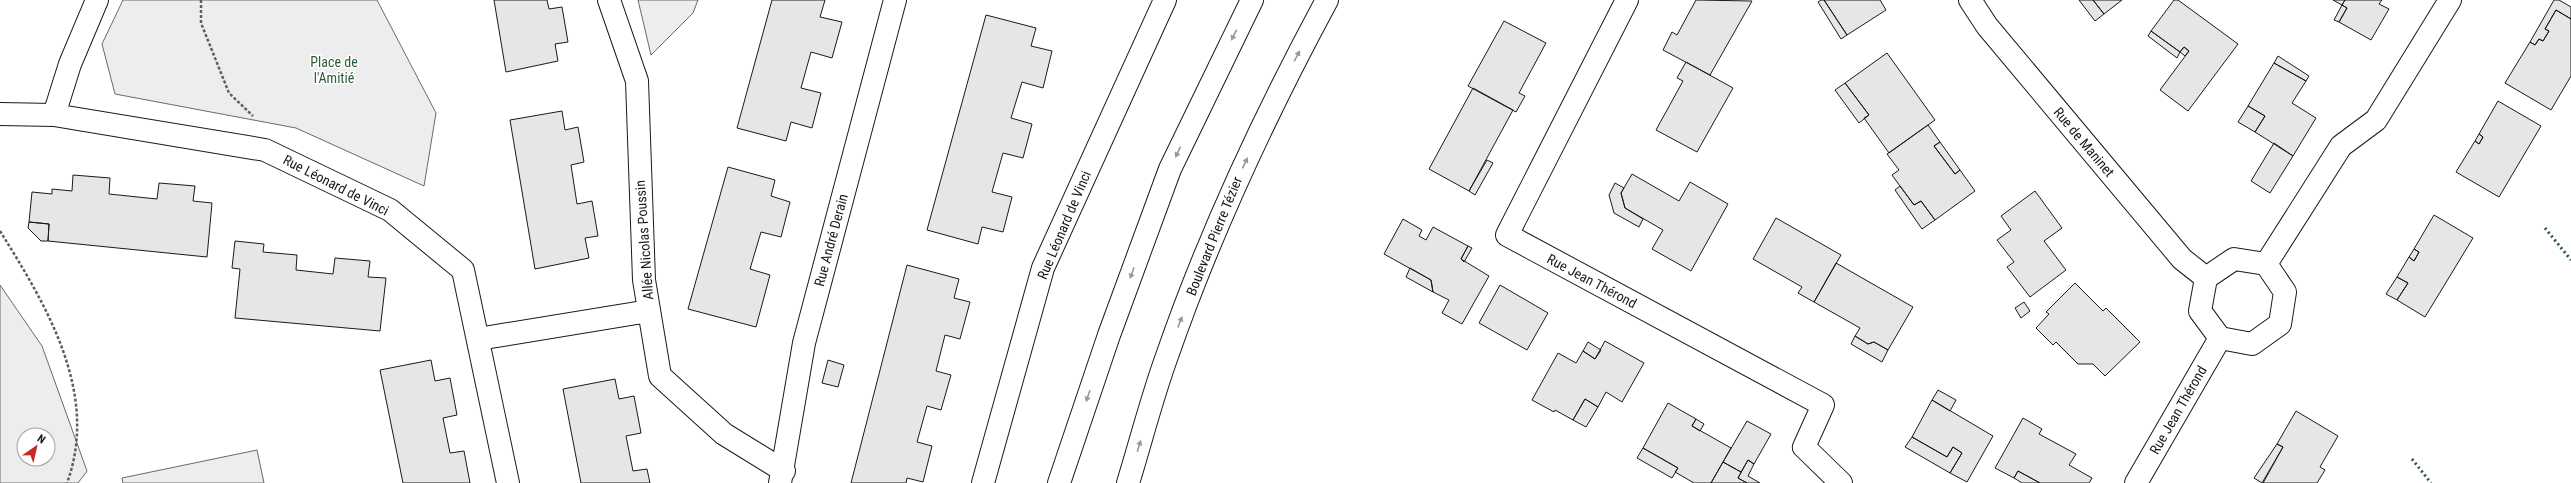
<svg xmlns="http://www.w3.org/2000/svg" width="2571" height="483" viewBox="0 0 2571 483" font-family="'Roboto Condensed',sans-serif">
	<style>
		.built { fill: #ededed; stroke: #6a6a6a; fill-rule: evenodd }
		.building { fill: #e6e6e6; stroke: #1a1a1a }
		.lines { fill: none; stroke-linecap: round; stroke-linejoin: round }
		.minor-casing { stroke: #1a1a1a; stroke-width: 24 }
		.major-casing { stroke: #1a1a1a; stroke-width: 24 }
		.path { stroke: #5f5f5f; stroke-width: 2.5; stroke-dasharray: 3 2; stroke-linecap: butt }
		.minor { stroke: #fff; stroke-width: 22 }
		.major { stroke: #fff; stroke-width: 22 }
		.hedge { stroke: #2b5a34; stroke-width: 3; stroke-dasharray: 2 3; stroke-linecap: butt }
		.oneway { fill: #989898 }
		.labels { text-anchor: middle; stroke-width: 3; stroke-linejoin: round; paint-order: stroke }
		.park-label { font-size: 14px; fill: #2b5a34; stroke: #fff }
		.street-label { font-size: 14px; fill: #1a1a1a; stroke: #fff }
	</style>
	<rect width="100%" height="100%" fill="#fff"/>
	<path class="built" d="M123,0H377L436,113L424,186L296,128L115,94L102,44Z
		M638,0H698L693,13L651,55Z
		M0,285L42,346L87,471L78,483H0ZM24,435H48V459H24Z
		M257,450L264,483H123L122,478Z"/>
	<path class="building" d="M494,0H547L549,9L562,7L568,42L555,44L558,61L506,72Z
		M772,0H825L820,17L842,22L832,58L811,52L801,88L821,93L812,128L791,122L786,141L737,128Z
		M1696,0L1752,1L1710,75L1663,50L1672,32L1677,35Z
		M1821,0H1824L1847,35L1841,39L1818,2Z
		M1824,0H1880L1886,10L1847,35Z
		M2079,0H2093L2104,14L2095,21Z
		M2093,0H2122L2104,14Z
		M2174,0H2178L2238,44L2188,111L2160,90L2189,51L2184,47L2180,52L2151,31Z
		M2333,0H2345L2342,5Z
		M2345,0H2382L2379,4L2389,9L2371,40L2339,22L2347,8L2342,5Z
		M2554,0H2559L2571,7V19L2556,10L2545,29L2549,31L2543,41L2539,39L2535,45L2530,42Z
		M2342,5L2347,8L2339,22L2334,20Z
		M2556,10L2571,19V76L2551,110L2505,83L2530,42L2535,45L2539,39L2543,41L2549,31L2545,29Z
		M986,15L1036,28L1031,46L1052,51L1043,88L1022,82L1011,118L1032,124L1023,158L1003,153L992,192L1012,197L1003,232L982,227L978,244L927,230Z
		M1504,21L1546,43L1519,93L1525,96L1516,112L1468,86Z
		M2151,31L2180,52L2177,58L2148,36Z
		M2184,47L2189,51L2185,56L2180,52Z
		M1887,53L1935,120L1889,153L1864,118L1869,115L1845,83Z
		M2278,56L2309,76L2306,81L2274,63Z
		M1686,62L1733,88L1697,152L1656,130L1683,81L1677,78Z
		M2274,63L2306,81L2292,103L2316,118L2293,156L2255,132L2265,116L2248,106Z
		M1845,83L1869,115L1859,123L1835,90Z
		M1473,88L1513,110L1469,191L1429,169Z
		M2498,101L2541,126L2499,197L2456,172L2475,141L2479,144L2483,137L2479,134Z
		M2248,106L2265,116L2255,132L2238,122Z
		M562,111L565,130L578,127L584,162L571,165L577,204L592,201L598,236L585,238L589,258L535,269L510,120Z
		M1928,125L1940,142L1934,146L1955,174L1960,170L1975,191L1935,220L1921,201L1914,205L1900,186L1892,175L1899,170L1887,154Z
		M2479,134L2483,137L2479,144L2475,141Z
		M1940,142L1960,170L1955,174L1934,146Z
		M2274,143L2293,156L2270,193L2251,181Z
		M1487,160L1493,163L1475,195L1469,191Z
		M728,167L775,180L771,196L790,202L781,237L761,232L750,269L770,275L756,327L688,309Z
		M1632,174L1679,201L1690,182L1728,204L1691,271L1652,249L1663,230L1625,208L1621,193Z
		M73,175L110,178L109,194L157,199L159,183L195,186L193,201L212,203L207,257L48,241L49,224L29,222L32,192L52,194V189L72,191Z
		M1615,183L1624,188L1621,193L1625,208L1643,219L1639,227L1614,213L1609,195Z
		M1900,186L1914,205L1921,201L1935,220L1922,229L1895,190Z
		M2035,191L2062,228L2044,241L2066,270L2030,297L2007,267L2014,262L1997,240L2011,230L2001,216Z
		M2434,215L2473,238L2425,317L2397,300L2408,283L2397,277L2409,257L2414,261L2419,252L2414,249Z
		M1776,218L1841,255L1814,302L1798,293L1802,287L1753,259Z
		M1403,219L1422,230L1419,236L1426,240L1433,227L1468,246L1461,259L1489,276L1462,324L1442,313L1449,300L1433,292L1431,280L1384,254Z
		M29,222L49,224L48,241H41L28,228Z
		M235,241L264,244L263,252L297,255L296,270L333,274L335,258L370,261L368,277L386,278L380,331L235,318L240,269L232,268Z
		M1468,246L1472,248L1464,262L1461,259Z
		M2414,249L2419,252L2414,261L2409,257Z
		M1836,263L1913,307L1888,350L1874,342L1868,344L1855,336L1860,328L1814,302Z
		M907,265L959,279L954,298L970,302L960,339L945,335L936,371L951,375L941,410L927,406L917,442L932,446L923,482L907,478L906,483H851Z
		M1410,268L1431,280L1433,292L1406,277Z
		M2397,277L2408,283L2397,300L2386,294Z
		M2075,283L2103,311L2106,308L2140,342L2105,376L2093,364H2078L2056,342L2053,345L2036,328L2049,314L2046,312Z
		M1500,285L1548,313L1527,350L1479,323Z
		M2024,302L2030,311L2021,318L2015,308Z
		M1855,336L1868,344L1874,342L1888,350L1882,362L1851,344Z
		M1605,341L1644,363L1622,402L1606,392L1598,407L1585,399L1573,420L1555,410L1554,412L1532,400L1558,353L1576,363L1583,351L1595,359Z
		M1588,342L1601,350L1595,359L1583,351Z
		M431,360L435,381L450,378L457,415L443,418L450,453L464,451L470,483H403L380,370Z
		M828,360L844,365L838,387L822,383Z
		M615,379L619,399L634,396L641,433L626,436L633,471L647,469L650,483H581L563,389Z
		M1938,390L1956,400L1950,411L1932,400Z
		M1585,399L1598,407L1586,427L1573,420Z
		M1932,400L1993,436L1967,482L1950,473L1962,453L1953,447L1947,457L1912,437Z
		M1668,403L1696,419L1692,426L1731,448L1711,483H1694L1675,472L1678,468L1643,448Z
		M2296,411L2338,436L2320,467L2325,470L2317,483H2263L2283,447L2277,444Z
		M2023,418L2042,429L2039,434L2076,454L2069,465L2092,478L2089,483H2040L2018,471L2014,478L1995,468Z
		M1696,419L1704,424L1700,431L1692,426Z
		M1747,421L1771,434L1754,464L1748,460L1741,472L1723,462Z
		M1912,437L1947,457L1953,447L1962,453L1950,473L1905,447Z
		M2277,444L2283,447L2262,483L2254,478Z
		M1643,448L1678,468L1672,478L1637,458Z
		M1748,460L1754,464L1748,476L1760,483H1747L1738,478Z
		M1723,462L1741,472L1738,478L1747,483H1711Z
		M2018,471L2040,483H2022L2014,478Z"/>
	<g class="lines">
		<defs>
			<path id="minor" d="M609,0L637,81L644,280L660,376L724,434L784,471
				M1627,0L1507,235L1823,405L1804,447L1841,483
				M1970,0L1987,26L2182,259L2206,278
				M0,114L54,115L265,150L390,210L463,270L508,483
				M54,115L70,64L97,0
				M2234,259L2266,264L2285,292L2280,324L2252,344L2220,338L2200,311L2206,278Z
				M2266,264L2341,146L2376,120L2450,0
				M478,339L649,311
				M780,483L804,343L895,0
				M983,483L1043,268L1165,0
				M2136,483L2220,338"/>
			<path id="major" d="M1059,483L1109,335L1170,169L1252,0
				M1128,483C1141,441 1152,397 1167,356C1210,232 1265,115 1327,0"/>
		</defs>
		<use href="#minor" class="minor-casing"/>
		<use href="#major" class="major-casing"/>
		<path class="path" d="M201,0V23L229,93L253,116
			M0,231C46,305 100,393 67,483"/>
		<use href="#minor" class="minor"/>
		<use href="#major" class="major"/>
		<path class="hedge" d="M2545,228L2571,260
			M2412,459L2431,483"/>
	</g>
	<defs><path id="oneway-solid" d="M-6-.8H1V-3.2L6.5 0L1 3.2V.8H-6Z"/></defs>
	<g class="oneway">
		<use href="#oneway-solid" transform="translate(1234 35) rotate(117)"/>
		<use href="#oneway-solid" transform="translate(1297 56) rotate(-62)"/>
		<use href="#oneway-solid" transform="translate(1178 152) rotate(115)"/>
		<use href="#oneway-solid" transform="translate(1245 163) rotate(-65)"/>
		<use href="#oneway-solid" transform="translate(1132 273) rotate(110)"/>
		<use href="#oneway-solid" transform="translate(1180 322) rotate(-69)"/>
		<use href="#oneway-solid" transform="translate(1088 396) rotate(109)"/>
		<use href="#oneway-solid" transform="translate(1139 446) rotate(-73)"/>
	</g>
	<g class="labels">
		<g class="park-label">
			<text x="334" y="67">Place de<tspan x="334" dy="16">l'Amitié</tspan></text>
		</g>
		<g class="street-label">
			<text transform="translate(2084 142) rotate(50)" y="5">Rue de Maninet</text>
			<text transform="translate(336 185) rotate(27)" y="5">Rue Léonard de Vinci</text>
			<text transform="translate(1064 225) rotate(-67)" y="5">Rue Léonard de Vinci</text>
			<text transform="translate(1214 236) rotate(-68)" y="5">Boulevard Pierre Tézier</text>
			<text transform="translate(644 240) rotate(-94)" y="5">Allée Nicolas Poussin</text>
			<text transform="translate(831 240) rotate(-75)" y="5">Rue André Derain</text>
			<text transform="translate(1592 281) rotate(28)" y="5">Rue Jean Thérond</text>
			<text transform="translate(2178 410) rotate(-60)" y="5">Rue Jean Thérond</text>
		</g>
	</g>
	<g transform="translate(36 447) rotate(34)"><circle r="19" fill="#ffffff" stroke="#a3a3a3"/>
	<path d="M0-3L7 15L0 10L-7 15Z" fill="#c62828"/>
	<text y="-6" font-size="11" font-weight="bold" text-anchor="middle" fill="#1a1a1a">N</text>
	</g>
</svg>
